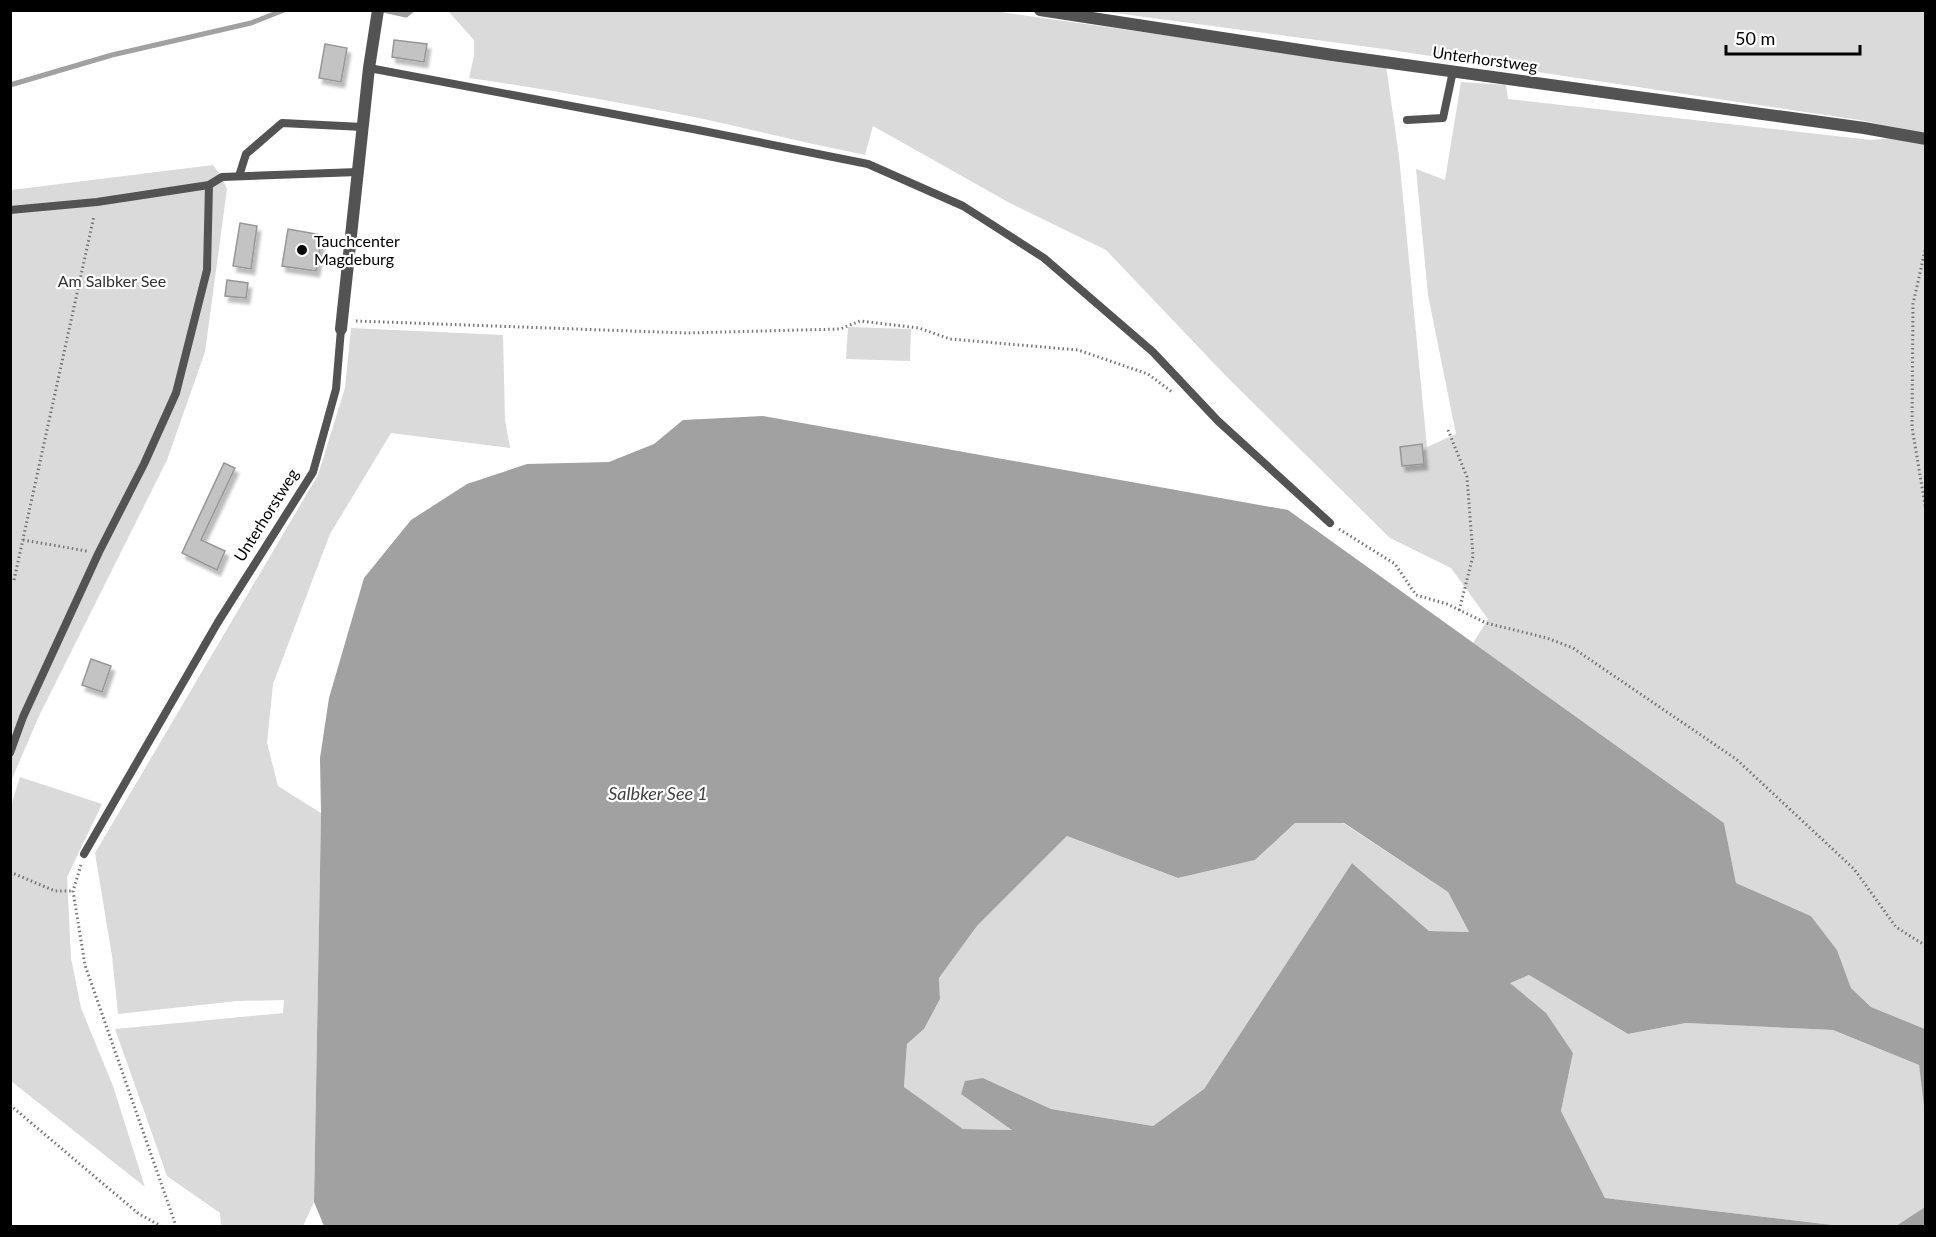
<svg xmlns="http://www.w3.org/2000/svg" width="1936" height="1237" viewBox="0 0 1936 1237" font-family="Lato,sans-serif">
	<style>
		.green { fill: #dadada }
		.water { fill: #a1a1a1; fill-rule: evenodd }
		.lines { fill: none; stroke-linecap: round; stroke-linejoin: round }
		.stream { stroke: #a1a1a1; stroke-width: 5 }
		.building { fill: #c3c3c3; stroke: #979797; stroke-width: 1.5; filter: url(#shadow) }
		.path { stroke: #757575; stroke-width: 3; stroke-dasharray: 1.5 3; stroke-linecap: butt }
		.lane { stroke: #535353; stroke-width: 8 }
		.street { stroke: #535353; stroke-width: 12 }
		.poi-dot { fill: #000; stroke: #fff; stroke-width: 2 }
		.labels { text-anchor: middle; stroke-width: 4.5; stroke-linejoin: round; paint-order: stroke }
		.street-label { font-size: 16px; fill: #000; stroke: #fff }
		.poi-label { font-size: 16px; fill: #000; stroke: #fff; text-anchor: start }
		.park-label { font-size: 16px; fill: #313131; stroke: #fff }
		.water-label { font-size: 18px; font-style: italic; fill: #424242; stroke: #fff }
	</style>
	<defs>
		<filter id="shadow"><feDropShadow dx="3.5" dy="5.5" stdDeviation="1.5" flood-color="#0004"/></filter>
	</defs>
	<rect width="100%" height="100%" fill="#fff"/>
	<path class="green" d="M986,10L1386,66L1399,156L1427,447L1456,434L1428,295L1416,169L1445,180L1461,82L1506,85L1508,99L1871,140L1889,138L1925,145V1029L1871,1007L1851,988L1837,950L1811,916L1736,883L1724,823L1473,643L1488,619L1451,568L1390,538L1225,375L1106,250L1008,202L873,126L865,155C809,144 754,130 699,118C623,103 546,89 469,78L474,56V40L448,11Z
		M1100,11H1925V133L1859,120L1384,49Z
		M213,165L222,177L227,189L205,352L167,460L39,716L11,781V190Z
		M848,327L911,329L910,361L846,359Z
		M351,328L503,335L505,420L510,448L391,433L330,534L273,684L267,743L278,786L321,813L314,1202L303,1226H221L220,1213L167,1176L115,1029L283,1013L284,1000L237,1001L118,1014L112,956L95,853L318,475L345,388Z
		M20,777L102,804L67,877L71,958L81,1008L113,1086L145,1187L11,1081L10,809Z
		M1295,823H1343L1448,892L1469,932L1429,931L1352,863L1204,1089L1153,1126L1051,1109L983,1078L1013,1130L963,1129L904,1087L907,1044L924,1029L940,999L939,978L977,926L1067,836L1178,878L1255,860Z
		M1529,975L1628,1034L1686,1023L1833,1030L1919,1065L1926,1114L1925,1207L1896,1226H1841L1605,1198L1561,1111L1573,1053L1509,982Z"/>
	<path class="water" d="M763,416L1288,510L1724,823L1736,883L1811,916L1837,950L1851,988L1871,1007L1925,1029V1114L1919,1065L1833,1030L1686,1023L1628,1034L1529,975L1510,983L1546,1013L1573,1053L1561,1111L1605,1198L1841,1226H324L314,1202L321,813L320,758L329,698L364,578L411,520L467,484L527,464L609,462L654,444L683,420ZM1295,823H1344L1448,892L1469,932L1429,931L1352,863L1204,1089L1153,1126L1051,1109L983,1078L965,1081L961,1094L1012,1130L963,1129L904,1087L907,1044L924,1029L940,999L939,978L977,926L1067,836L1178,878L1255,860Z
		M1925,1207V1226H1896Z"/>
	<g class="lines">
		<path class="stream" d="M383,10L406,15L412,10
			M10,85L112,55L251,23L284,10"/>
	</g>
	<path class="building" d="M394,40L427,44L424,62L392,57Z
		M325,44L347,48L341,82L319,78Z
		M240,223L257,226L251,269L233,266Z
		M288,229L322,235L316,271L282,266Z
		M227,280L248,283L246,298L225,296Z
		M1422,444L1424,464L1402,466L1400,447Z
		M224,463L235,468L201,540L225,551L217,570L182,553Z
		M91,659L111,666L102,692L82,685Z"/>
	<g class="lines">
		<path class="path" d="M1926,246L1913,304L1912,427L1926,511
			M356,321L686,333L840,329L860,321L919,328L950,339L1078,350L1148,374L1172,392
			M1448,430L1467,477L1473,556L1459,611
			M1339,529L1395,564L1416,595L1447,604L1486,623L1547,638L1573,648L1736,759L1854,869L1896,927L1926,946
			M23,540L87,551
			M14,580L94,216
			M81,865L73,891L85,965L176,1226
			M10,872L55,891H73
			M10,1105L139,1214L161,1226"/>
		<path class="lane" d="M369,68L693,129L868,164L963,206L1044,258L1153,352L1218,421L1330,523
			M1407,120L1443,118L1453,71
			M239,176L246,154L282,123L363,127
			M10,210L97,202L209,185L222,177L358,172
			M10,753L23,717L99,552L144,464L176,393L207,270L209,185
			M84,854L218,622L313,472L336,389L341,329"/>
		<path class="street" d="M1040,10L1333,55L1864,128L1926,139
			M341,329L369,68L378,10"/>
	</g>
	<circle class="poi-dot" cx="302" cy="250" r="6"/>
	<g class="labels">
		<g class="street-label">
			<text transform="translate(1485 59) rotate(8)" y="6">Unterhorstweg</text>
			<text transform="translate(266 515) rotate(-58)" y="6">Unterhorstweg</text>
		</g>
		<g class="poi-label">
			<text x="314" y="247">Tauchcenter<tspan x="314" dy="18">Magdeburg</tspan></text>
		</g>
		<g class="park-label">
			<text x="112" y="287">Am Salbker See</text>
		</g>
		<g class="water-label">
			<text x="658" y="800">Salbker See 1</text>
		</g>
	</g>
	<rect width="1936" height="1237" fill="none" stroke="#000000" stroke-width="24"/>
	<path d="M1726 45v9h134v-9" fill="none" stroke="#000000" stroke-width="3"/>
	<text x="1735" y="45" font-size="18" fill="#000000" stroke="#ffffff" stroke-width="4.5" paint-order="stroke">50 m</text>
</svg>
